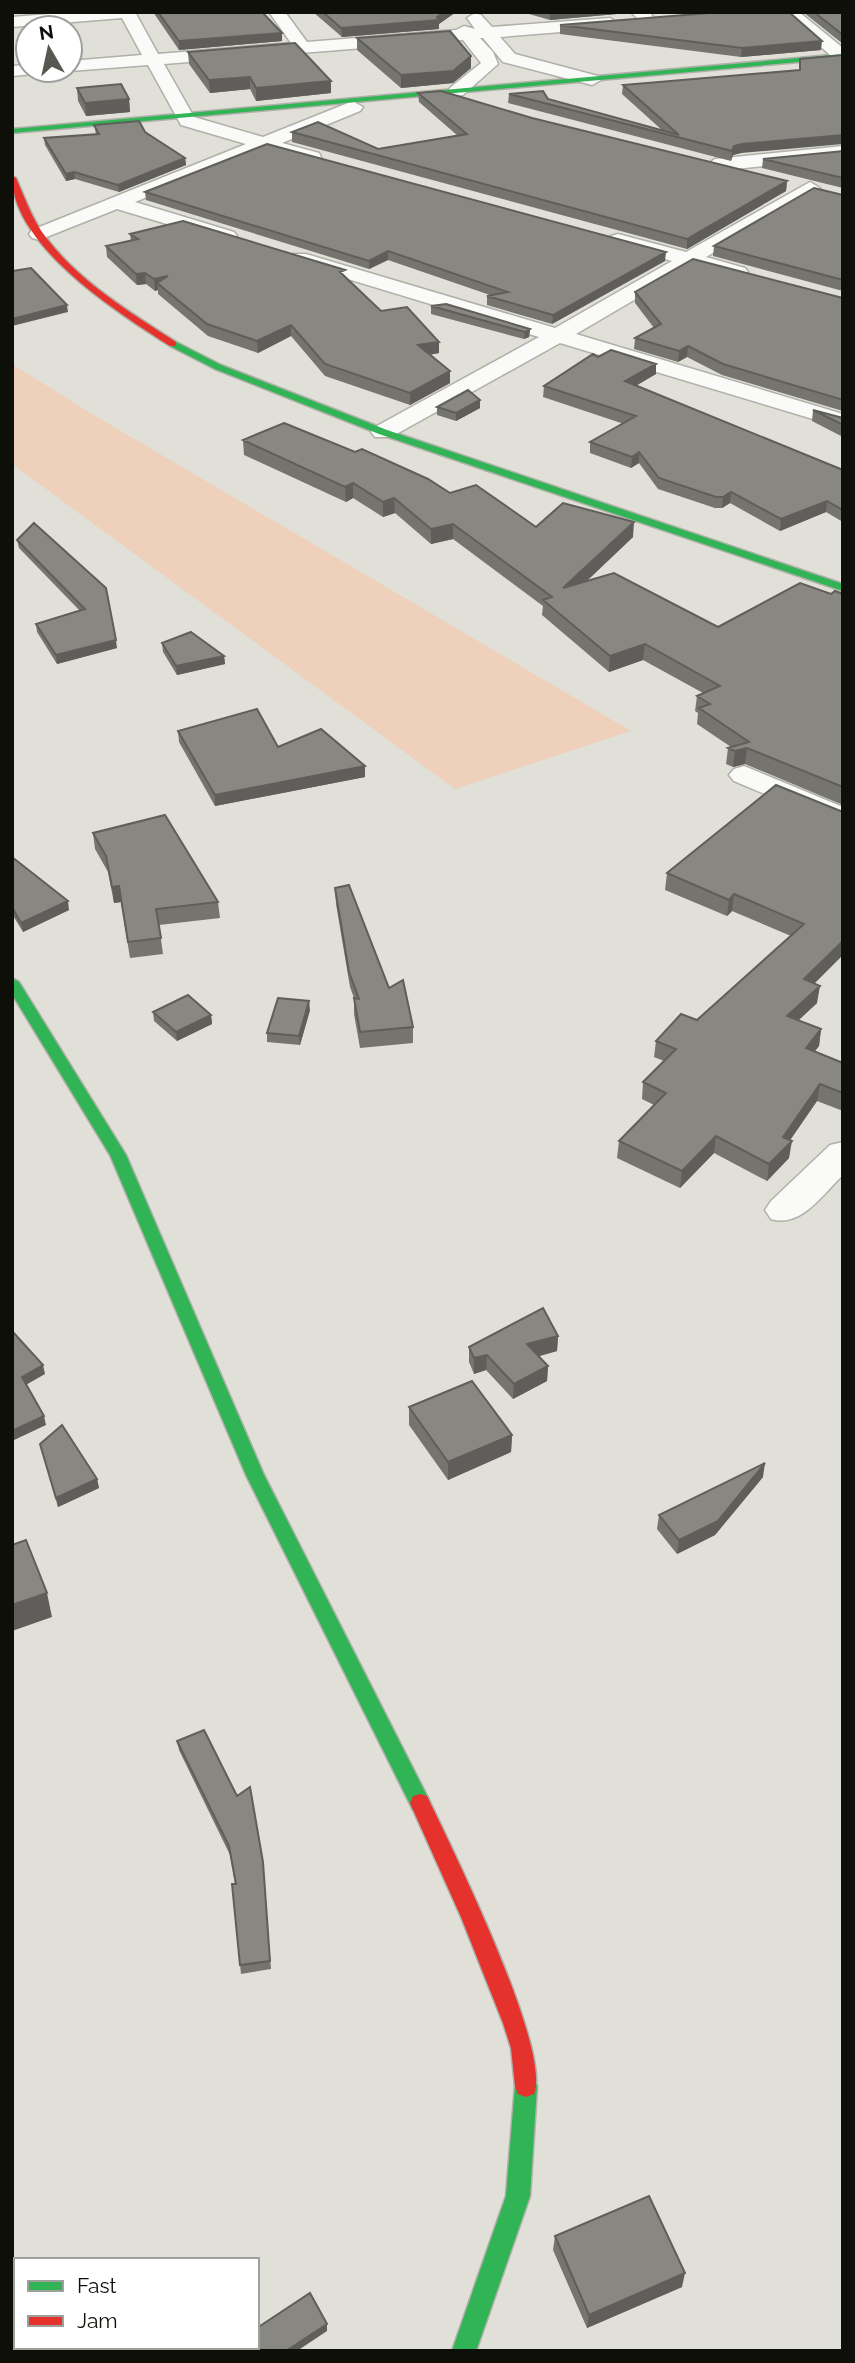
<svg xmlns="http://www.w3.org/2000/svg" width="855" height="2363" viewBox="0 0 855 2363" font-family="Raleway,sans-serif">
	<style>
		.green { fill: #eed0bb }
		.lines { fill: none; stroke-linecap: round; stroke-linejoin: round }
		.street-casing { stroke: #b0b0a9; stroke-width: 3 }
		.fast-casing { stroke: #b0b0a9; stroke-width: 3 }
		.jam-casing { stroke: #b0b0a9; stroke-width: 3 }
		.street { fill: #fafaf9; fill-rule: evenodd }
		.fast { fill: #30b455; fill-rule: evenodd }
		.jam { fill: #e5322d; fill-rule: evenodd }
		.wall { fill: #76746f }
		.shaded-wall { fill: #605e5a }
		.building { fill: #898781; stroke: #605e5a; stroke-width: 2 }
	</style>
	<rect width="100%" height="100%" fill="#e0e0d8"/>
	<path class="green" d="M12,364L92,414L631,731L455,789L12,464Z"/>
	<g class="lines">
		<defs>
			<path id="street" d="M75,12H135L158,54L291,43L269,12H285L307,42L456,30L464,26L475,29L467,18L475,13L481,15L492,27L610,18L618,23L610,28L500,37L515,54L598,76L601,80L592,85L503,62L483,38H480L493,52L498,64L463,95L457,96L448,91L451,87L481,63L463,40L164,64L194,117L263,137L348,103L354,102L363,107L360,111L282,143L319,153L321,157L319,161L312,163L265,149L135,202L234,232L237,236L234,240H220L117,209L39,240L32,238L29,234L32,230L246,144L181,125L148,65L70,71L66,70H70V61L142,55L122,18L12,27V17Z
				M631,12H649L656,20L654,23H642Z
				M781,12H799L843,48V62L837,61Z
				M28,65V70H37L34,74L12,76V66Z
				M843,146V158L715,171L706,165L715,159Z
				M810,182L820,188L817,192L706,257L745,268L748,272L745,276L738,278L692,266L576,334L843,414V428L560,343L391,437H375L371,432L375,427L539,337L292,262L289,258L292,254H306L555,328L672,261L611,244L608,240L611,236L618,234L686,252Z
				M744,766L843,807V827L734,781L729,775L734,769Z
				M843,1142V1175C822,1195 801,1228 771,1219L765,1210L771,1201L830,1145Z"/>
			<path id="fast" d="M843,54V58L12,133V129Z
				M170,342H176L221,365L387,430L843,584V591L379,434L215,369L170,346Z
				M12,978L19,982L126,1155L264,1475L427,1796L430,1803L427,1810L420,1812L413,1810L246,1475L110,1155L12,994Z
				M526,2075L534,2078L537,2086L530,2196L476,2351H452L506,2196L515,2086L518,2078Z"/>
			<path id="jam" d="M12,176L16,178C24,196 31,216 42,232C76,280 128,311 176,342V346H170C117,312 12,246 12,176Z
				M420,1794L427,1796C451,1846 552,2050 534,2094L526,2097L518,2094L515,2086L511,2048L503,2023L461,1917L410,1803L413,1796Z"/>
		</defs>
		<use href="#street" class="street-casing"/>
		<use href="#fast" class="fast-casing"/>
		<use href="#jam" class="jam-casing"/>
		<use href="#street" class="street"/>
		<use href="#fast" class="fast"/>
		<use href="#jam" class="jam"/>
	</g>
	<path class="wall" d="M153,12H262L282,33V41L179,50Z
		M313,12H456L439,24V29L342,37Z
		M522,12H639L550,20Z
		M803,12H843V44Z
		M560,25L821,50L741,57L560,34Z
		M357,38L471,56V68L453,83L401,88L357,50Z
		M188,52L331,93L256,101L250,89L210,93L189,64Z
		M843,55L741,153L733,155L731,161L508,103L509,94L548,99L663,131L622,94L623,85L799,70L800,59Z
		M77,88L129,99L130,112L86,116L78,101Z
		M418,93L532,118L787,181L786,191L687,249L292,142V132L378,149L458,136L419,102Z
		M94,125L145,132L185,158L186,165L119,192L75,179L66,181L45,145L44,138L96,134Z
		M843,151V188L762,168L763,159Z
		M145,192L665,261L552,324L487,305V296L490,295L388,260L369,269L146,200Z
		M843,195V291L713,256L714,246Z
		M130,234L345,278L381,311L439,353L430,355L450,371V383L410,405L325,376L291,336L258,353L208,336L158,294V290L155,291L146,284L137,285L107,257L106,246L131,241Z
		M635,292L843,298V411L722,375L687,357L678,362L634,349L635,338L654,328L635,303Z
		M431,306L530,329L529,337L524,339L431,314Z
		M598,357L656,364V374L636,386L843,470V522L826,512L780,531L730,503L722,508H715L658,489L639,463L631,468L590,453V442L624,424L543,397L544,386Z
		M480,400V408L456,421L437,415V407Z
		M813,410L843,418V437L812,421Z
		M243,440L450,493L536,527L633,537L587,581L718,627L831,594H843V805L745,764L733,767L726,764L728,748L731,747L697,724L698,713L695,711L697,696L703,693L643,660L609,672L542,615L543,606L453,539L431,544L395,513L383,517L353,498L346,502L244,455Z
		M34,523L117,648L57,664L37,632L36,624L80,611L19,548L17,540Z
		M162,643L224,656L225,664L177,675L163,652Z
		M178,731L278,747L365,777L215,806L179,742Z
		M843,812L814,983L817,1003L798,1021L821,1029L819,1046L814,1052L843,1063V1111L817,1101L790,1140L789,1158L767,1181L714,1153L680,1188L617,1158L619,1141L654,1105L642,1099L643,1082L664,1061L654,1057L656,1041L697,1020L791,936L732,911L727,916L665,890L667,873Z
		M93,833L218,902L220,918L159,925L163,954L130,958L121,902L114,903L108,872L95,849Z
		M12,857L69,910L23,932L12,914Z
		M335,888L389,988L413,1027V1043L360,1048L354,1014V998L350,987L336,904Z
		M310,1010L300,1045L267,1042V1033Z
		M153,1012L211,1015L212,1024L177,1041L154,1021Z
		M558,1336L557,1351L538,1356L548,1366L547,1381L513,1399L486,1370L474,1374L469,1362V1347Z
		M409,1407L512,1435L511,1452L448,1480L409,1425Z
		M40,1444L97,1479L99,1488L58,1507Z
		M763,1477L715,1535L677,1554L657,1529L659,1515Z
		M177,1741L263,1862L271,1969L241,1974L232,1884H235L230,1855L179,1750Z
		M555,2236L682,2287L587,2328L553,2250Z"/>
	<path class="shaded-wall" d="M444,12H456L439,24V29L342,37L341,28L437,17Z
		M550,12H639L550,20Z
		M282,33V41L179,50V41Z
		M822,41L821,50L741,57L742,48Z
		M471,56V68L453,83L401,88V75Z
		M250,77V89L210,93L209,80Z
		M331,81V93L256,101V88Z
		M129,99L130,112L86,116L85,103Z
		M843,135V144L741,153L733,155L731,161L732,151L734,146L742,144Z
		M185,158L186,165L119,192L118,185Z
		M74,172L75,179L66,181V174Z
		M787,181L786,191L687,249V239Z
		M388,251V260L369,269V261Z
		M666,252L665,261L552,324L553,315Z
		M145,273L146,284L137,285L136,274Z
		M168,276L157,283L158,290L155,291L154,279Z
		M67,305L68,312L12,326V319Z
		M291,325V336L258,353L257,341Z
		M530,329L529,337L524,339L525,332Z
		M439,342V353L418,356V345Z
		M688,346L687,357L678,362L679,351Z
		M656,364V374L624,392L625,381Z
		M450,371V383L410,405V393Z
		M480,400V408L456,421V413Z
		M639,452V463L631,468L632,457Z
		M353,483V498L346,502L345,487Z
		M731,492L730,503L722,508L723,497Z
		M394,498L395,513L383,517V502Z
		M827,501L826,512L780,531L781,519Z
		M634,522L633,537L563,603V588Z
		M453,524V539L431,544V529Z
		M116,640L117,648L57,664L56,655Z
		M645,644L643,660L609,672L610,656Z
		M224,656L225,664L177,675L176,666Z
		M747,748L745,764L733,767L735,751Z
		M365,766V777L215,806V795Z
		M119,886L121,902L114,903L112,887Z
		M734,894L732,911L727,916L729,900Z
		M68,901L69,910L23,932L21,923Z
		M843,941V955L802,996L804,979Z
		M820,986L817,1003L784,1033L787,1016Z
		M309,1001L310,1010L300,1045L299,1036Z
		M211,1015L212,1024L177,1041L176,1032Z
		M821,1029L819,1046L804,1065L806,1048Z
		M820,1084L817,1101L784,1149L792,1141L789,1158L767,1181L769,1164L783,1137Z
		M716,1136L714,1153L680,1188L682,1171Z
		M558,1336L557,1351L526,1360L527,1344Z
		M487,1355L486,1370L474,1374V1358Z
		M43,1365L45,1374L24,1386L22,1377Z
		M548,1366L547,1381L513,1399L514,1384Z
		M44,1416L46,1425L12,1441V1431Z
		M512,1435L511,1452L448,1480V1462Z
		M765,1463L763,1477L715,1535L677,1554L679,1540Z
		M97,1479L99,1488L58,1507L56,1498Z
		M47,1593L52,1617L12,1631V1605Z
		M685,2273L682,2287L587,2328L589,2315Z
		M327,2324V2331L297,2351H286Z"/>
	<path class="building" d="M158,12H262L282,33L179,41Z
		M323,12H444L437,17L439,20L341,28Z
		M722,12H789L822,41L742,48L560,25Z
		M814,12H843V35Z
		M450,31L471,56L453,71L401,75L357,38Z
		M295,43L331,81L256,88L250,77L209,80L188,52Z
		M843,55V135L742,144L734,146L732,151L509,94L543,91L548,99L679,135L623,85L800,70V59Z
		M121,84L129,99L85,103L77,88Z
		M441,91L532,118L787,181L687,239L292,132L318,122L378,149L467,134L418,93Z
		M139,121L145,132L185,158L118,185L74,172L66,174L44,138L99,134L94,125Z
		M267,144L666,252L553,315L487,296L508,292L388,251L369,261L145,192Z
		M843,151V178L763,159Z
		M814,188L843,195V280L714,246Z
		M183,221L345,270L340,272L381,311L407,307L439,342L418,345L450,371L410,393L325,364L291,325L257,341L207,324L157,283L168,276L154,279L145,273L136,274L106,246L138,239L130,234Z
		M693,259L843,298V400L723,364L688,346L679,351L635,338L661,324L635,292Z
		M31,268L67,305L12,319V271Z
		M446,304L530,329L525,332L431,306Z
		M611,350L656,364L625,381L843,470V510L827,501L781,519L731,492L723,497H716L659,478L639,452L632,457L590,442L636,416L544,386L593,354L598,357Z
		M468,390L480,400L456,413L437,407Z
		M813,410L843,418V425Z
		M284,423L355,452L362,449L428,479L450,493L476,485L536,527L563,503L634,522L563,588L614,573L718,627L800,583L831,594L835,591L843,594V787L747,748L735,751L728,748L749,742L699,708L710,704L697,696L720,686L645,644L610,656L543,600L552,597L453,524L431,529L394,498L383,502L353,483L345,487L243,440Z
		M34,523L106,588L116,640L56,655L36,624L85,609L17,540Z
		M191,632L224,656L176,666L162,643Z
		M257,709L278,747L321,729L365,766L215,795L178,731Z
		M776,785L843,812V941L804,979L820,986L787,1016L821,1029L806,1048L843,1063V1093L820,1084L783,1137L792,1141L769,1164L716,1136L682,1171L619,1141L666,1093L643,1082L676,1049L656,1041L681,1014L697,1020L804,924L734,894L729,900L667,873Z
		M165,815L218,902L156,909L161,938L128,942L119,886L112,887L106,856L93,833Z
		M12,857L68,901L21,923L12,907Z
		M349,885L389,988L403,980L413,1027L360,1032L354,998L359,999L349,972L335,888Z
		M188,995L211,1015L176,1032L153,1012Z
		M278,998L309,1001L299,1036L267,1033Z
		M543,1308L558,1336L527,1344L548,1366L514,1384L487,1355L474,1358L469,1347Z
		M12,1331L43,1365L22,1377L44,1416L12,1431Z
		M472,1381L512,1435L448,1462L409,1407Z
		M62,1425L97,1479L56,1498L40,1444Z
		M765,1463L718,1521L679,1540L659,1515Z
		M26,1540L47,1593L12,1605V1545Z
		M204,1730L237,1796L250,1787L263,1862L270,1961L240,1965L232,1884H236L229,1846L177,1741Z
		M649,2196L685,2273L589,2315L555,2236Z
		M310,2293L327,2324L286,2351H245L244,2347H257V2328Z"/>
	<rect width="855" height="2363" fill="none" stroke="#0f0f0a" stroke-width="28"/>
	<rect x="14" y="2258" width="245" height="91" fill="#ffffff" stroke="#9f9f9d" stroke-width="2"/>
	<rect x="28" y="2281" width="35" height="10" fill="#30b455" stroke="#9f9f9d" stroke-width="2"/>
	<text x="77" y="2293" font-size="21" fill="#0f0f0a">Fast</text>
	<rect x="28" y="2316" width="35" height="10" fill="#e5322d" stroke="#9f9f9d" stroke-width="2"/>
	<text x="77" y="2328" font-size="21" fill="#0f0f0a">Jam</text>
	<g transform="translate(49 49) rotate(351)"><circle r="33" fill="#ffffff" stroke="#9f9f9d" stroke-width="2"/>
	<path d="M0-5L12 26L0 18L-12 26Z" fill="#585852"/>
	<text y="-10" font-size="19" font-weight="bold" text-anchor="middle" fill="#0f0f0a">N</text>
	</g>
</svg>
